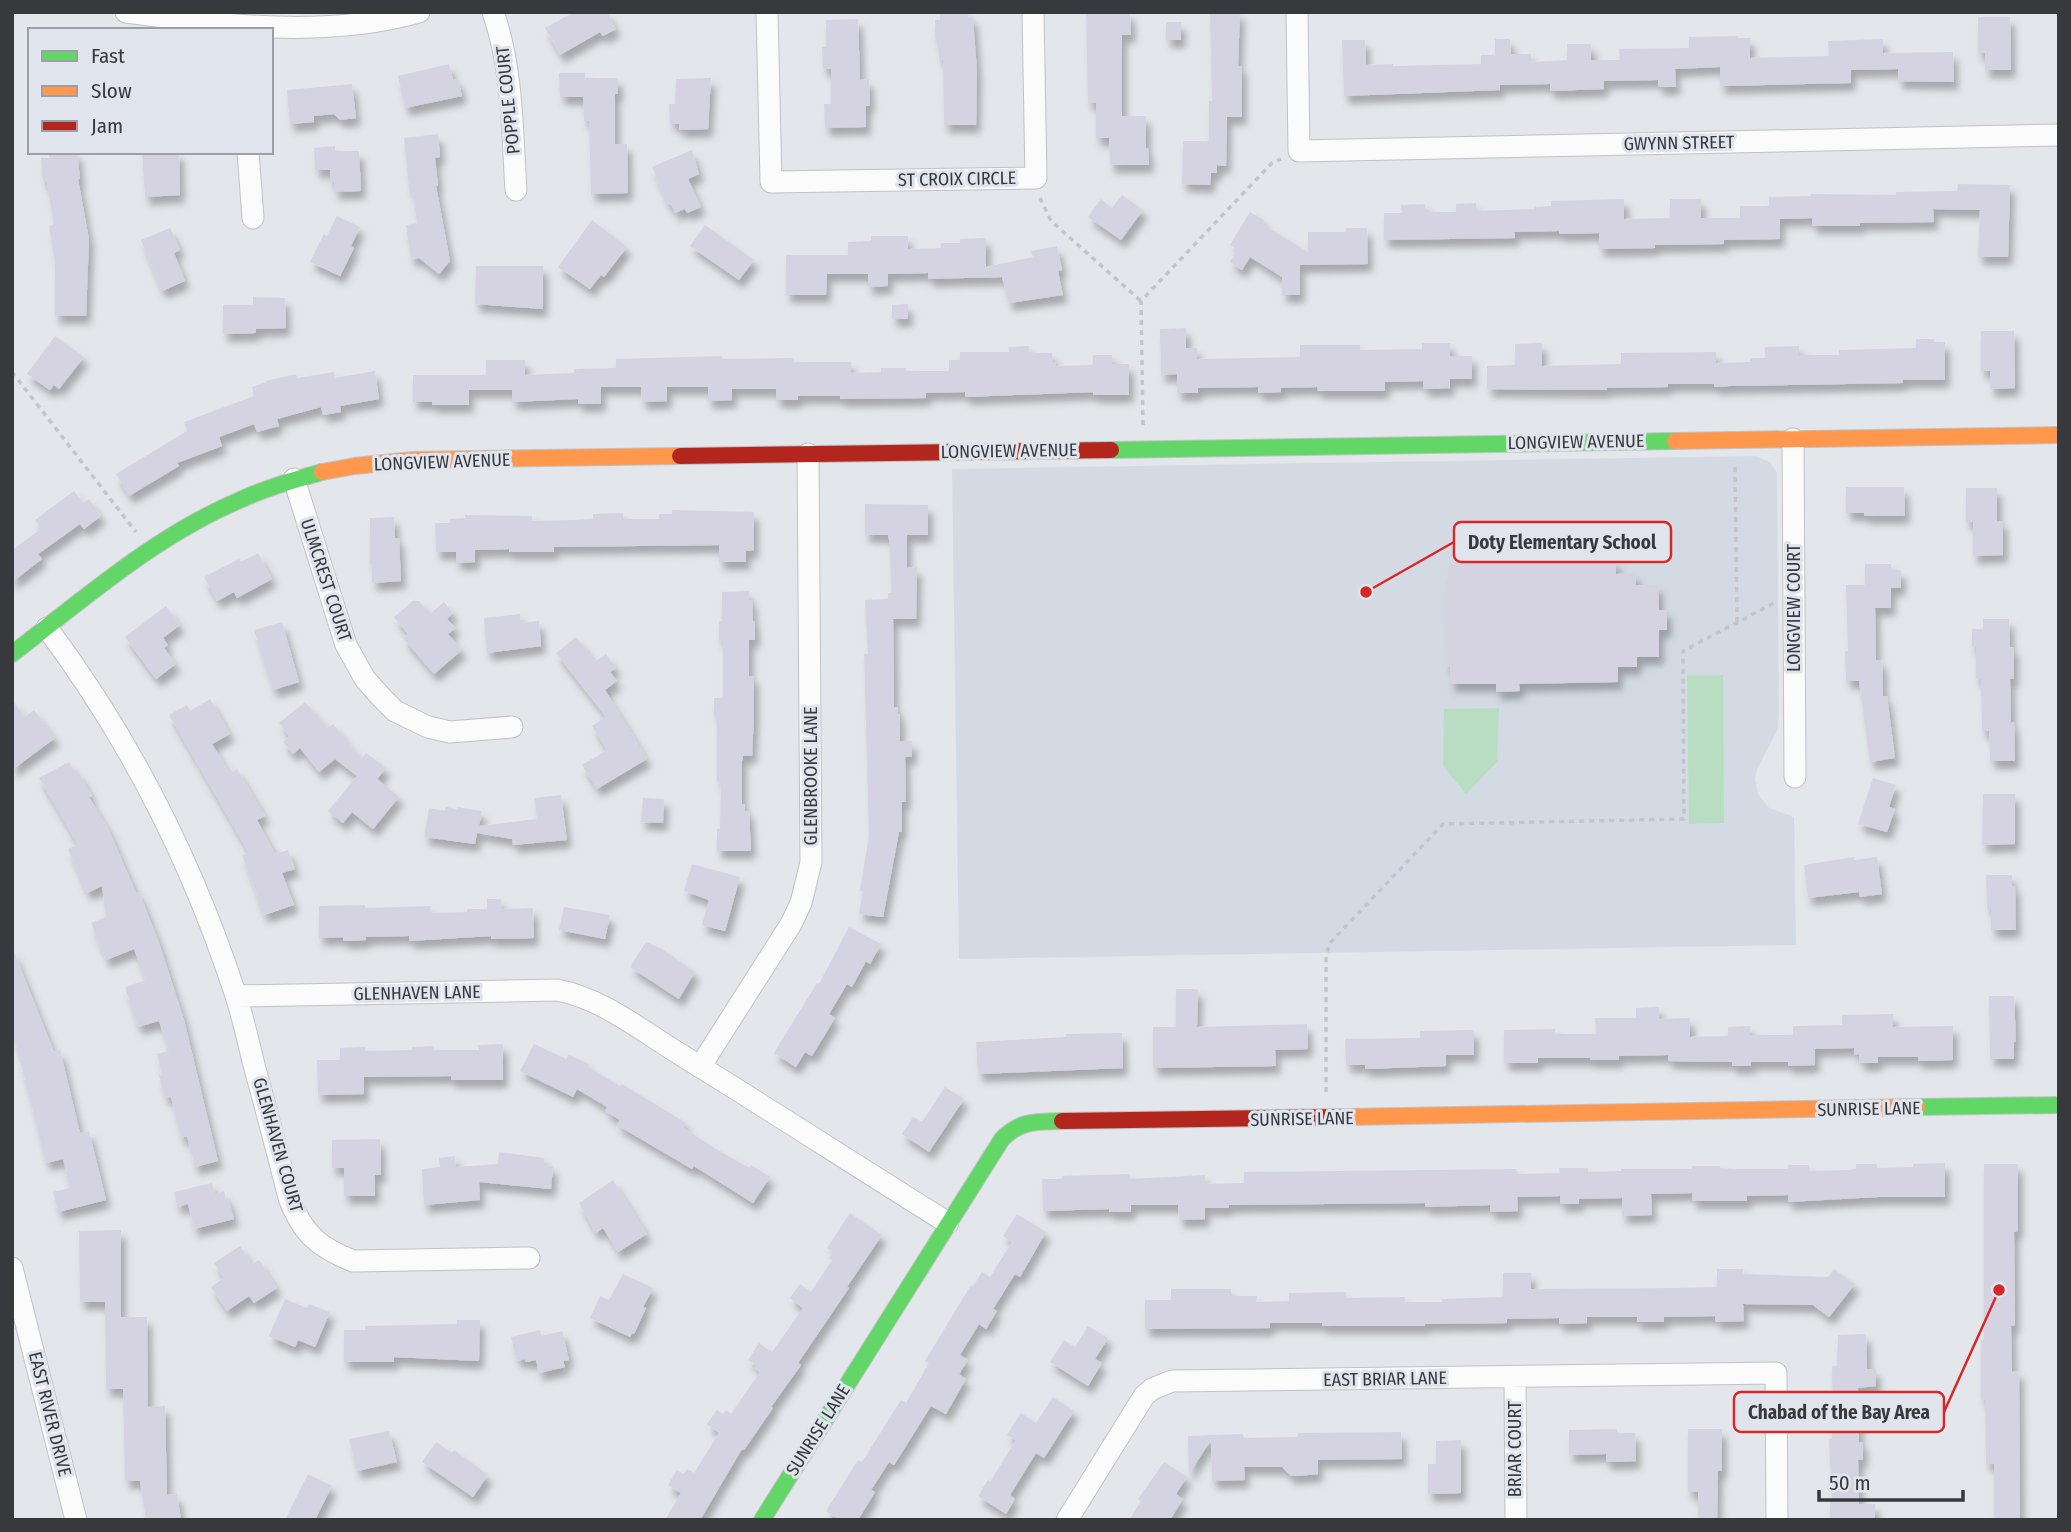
<svg xmlns="http://www.w3.org/2000/svg" width="2071" height="1532" viewBox="0 0 2071 1532" font-family="'Fira Sans Condensed',sans-serif">
	<style>
		.built { fill: #d4dae3 }
		.green { fill: #b9ddc2 }
		.building { fill: #d5d3e1; filter: url(#shadow) }
		.lines { fill: none; stroke-linecap: round; stroke-linejoin: round }
		.street-casing { stroke: #c0c2c5; stroke-width: 23 }
		.fast-casing { stroke: #c0c2c5; stroke-width: 18 }
		.slow-casing { stroke: #c0c2c5; stroke-width: 18 }
		.jam-casing { stroke: #c0c2c5; stroke-width: 18 }
		.path { stroke: #c3c5c6; stroke-width: 3.5; stroke-dasharray: 5 5; stroke-linecap: butt }
		.street { stroke: #fbfbfc; stroke-width: 21 }
		.fast { stroke: #63d668; stroke-width: 16 }
		.slow { stroke: #ff974d; stroke-width: 16 }
		.jam { stroke: #b3261e; stroke-width: 16 }
		.labels { text-anchor: middle; stroke-width: 6; stroke-linejoin: round; paint-order: stroke }
		.street-label { font-size: 18px; fill: #37393c; stroke: #e0e5ed }
		.leader { fill: none; stroke: #d62828; stroke-width: 2.5 }
		.callout-dot { fill: #d62828; stroke: #e0e5ed; stroke-width: 2.5 }
		.callout { fill: #e0e5ed; stroke: #d62828; stroke-width: 2.5 }
		.callout-label { font-size: 19px; text-anchor: middle; font-weight: bold; fill: #37393c }
	</style>
	<defs>
		<filter id="shadow"><feDropShadow dx="4.5" dy="8" stdDeviation="3.5" flood-color="#0004"/></filter>
	</defs>
	<rect width="100%" height="100%" fill="#e3e6ea"/>
	<path class="built" d="M1755,456L1770,462L1777,473L1779,711L1778,729L1757,769L1755,779L1758,794L1769,808L1794,817L1796,945L959,959L952,469Z"/>
	<path class="green" d="M1687,675H1723L1724,823L1689,824Z
		M1499,708L1497,762L1466,794L1443,766L1444,709Z"/>
	<path class="building" d="M574,12H607L616,29L603,36L600,32L560,55L545,28Z
		M940,12H968V18H973L977,72L976,125H944L943,59L939,60L938,40L935,39V20H940Z
		M1086,12H1130L1131,35H1122V116H1146V148H1148L1149,165H1110L1109,138H1096V103H1088Z
		M1210,12H1240L1238,66H1242V117H1227L1226,166L1217,165V173H1211L1210,185L1182,184L1183,141H1209V101H1212Z
		M1978,17H2010L2011,70H1985V53H1978Z
		M858,19L860,80L869,79L870,106H866V127L825,128L824,104H831V69H823L822,47H826V20Z
		M1166,22H1181V40H1166Z
		M1738,36V38H1750V58L1829,56L1828,41L1883,39V53L1953,52L1954,82L1898,81V69L1851,70V83L1720,86V67L1675,69L1676,87H1658V80L1604,81V89L1550,91V84L1500,85V90L1344,96L1342,40H1365L1366,65L1393,64V66L1481,64V55H1495V39H1510L1511,54H1531V62L1567,60V44H1591V60H1620L1619,49L1689,48V37Z
		M449,64L453,80L458,79L462,96L405,108L398,76Z
		M559,73H585V78H618V94H615V144H627L628,193L591,194L589,121H584L583,97H560Z
		M711,78L708,129L679,130V124H670L669,104H675L676,79Z
		M352,84L356,118L340,120L334,114L314,116V122L290,124L287,90Z
		M438,134L440,157L435,158L438,186H436L450,261L439,274L419,258L411,259L406,225L417,223L412,189H409L404,138Z
		M335,146V151H359L361,191L334,192V182H330V170H315L314,148Z
		M692,150L699,174L688,179L701,207L687,213L685,209L675,213L671,204L668,205L652,167Z
		M49,152H77L80,179H78L89,240L86,316H55V263L49,226L54,225L47,182H43L41,158H49Z
		M142,152H179L180,195L145,197Z
		M1958,184L2010,185L2008,257H1978L1980,210L1933,209L1934,222L1860,223V226H1812V218L1780,219V239L1724,240V244L1655,245V248L1599,249V233L1559,234V231L1514,232L1515,238L1384,240V213H1402L1401,205L1425,204V212H1456V204L1476,203V211L1535,209V207L1551,206V201L1624,199V219L1670,218V199H1701V218H1740V206H1769V197L1811,196V194L1896,195V192L1957,191Z
		M1122,195L1143,210L1121,240L1088,217L1101,199L1112,208Z
		M1250,212L1264,220L1262,224L1308,252V232H1346V228H1367L1368,264L1300,265V295H1282V277L1250,257L1242,270L1230,262L1237,249L1230,245Z
		M337,216L360,227L351,246L354,248L340,276L310,262L324,234L327,236Z
		M592,220L627,247L604,277L601,275L590,289L558,267Z
		M705,225L754,260L739,280L690,246Z
		M170,228L180,250L174,253L185,281L162,291L141,240Z
		M871,236H908V249L941,248V243H960V239L986,238V267L1033,257L1031,251L1057,246L1062,270L1058,271L1063,295L1009,303L1002,277L928,279V273L888,274V286L868,287V274H827L826,295H786V255H848V242L871,241Z
		M476,266H543V309L475,304Z
		M253,297L285,298L286,328L256,329V333L223,334V305H253Z
		M908,304V319H892V305Z
		M1186,328V348H1197V359L1300,357V345H1360V350L1422,349V343H1450V356H1472V379H1450V388L1423,389V381L1385,382V391H1318L1317,387L1281,388V392L1258,393V387L1198,388V393H1177V374L1161,375L1160,329Z
		M1981,331H2014L2015,388L1990,389V371H1981Z
		M55,336L84,357L59,389L54,385L50,390L27,374Z
		M1916,339H1934V342H1945V380H1903V383L1729,386L1714,387V384H1668V387L1606,388L1607,390L1487,389V366L1515,365V344L1542,343V366L1621,364V353L1716,352V363L1750,362V358H1765V347L1799,346V355H1839V350L1916,348Z
		M1029,346V353H1052L1053,362H1056V366L1093,365V355H1112V364H1129V395H1093V392L965,397V392L926,393V398L840,399V396H798V400H776V389H732V400L708,401V387H667V401L642,402L641,387H601V404H578V399L512,402V390H469V405H432V402H413V375H486V360H525V375L574,373V369L616,368V359L722,356V359L794,358V362H851V373L881,372V368H906V371H949V360H960V352H1009L1008,347Z
		M375,371L379,399L340,406L341,412L323,415L321,407L277,419L279,426L257,432L254,424L219,437L222,446L177,463L179,466L129,496L116,474L187,431L184,422L254,396L252,387L267,382L266,381L296,374L297,378L334,372L335,378Z
		M1846,487H1904L1905,516H1864V513H1846Z
		M1966,488H1997V521H2003V555L1973,556V522H1966Z
		M74,491L83,503L89,499L101,516L84,529L80,524L38,554L42,559L12,582V550L41,529L35,520Z
		M865,504L928,505V535H907V568L917,567L916,619H893L894,707H898L897,714H900V741H912V757H905L906,802H902V832H899L883,917L859,914L863,891H860L869,836L864,654H868L865,600L888,599V593H891L890,544L888,535H865Z
		M672,510L754,512V550L746,551V562H719V545L554,547V552H509V549L475,550V562L456,563V552H436L435,523H450V519L465,518V515L532,516V521L575,520L593,519V514L623,513V519H659V514H672Z
		M394,517L395,538H399L401,581L372,583V564H370V518Z
		M258,553L272,579L237,598L234,592L217,601L204,577L239,559L241,562Z
		M1495,554H1518V561L1616,560V574L1636,573V585H1658L1659,610H1667V630H1659V657H1637V667H1618V682L1519,684L1520,691L1496,692V684H1450V667H1447L1446,580H1449V562L1495,561Z
		M1865,564H1891V570H1901V588H1891V608H1875L1876,660H1882L1883,696H1887L1895,758L1870,762L1859,681H1846L1845,651H1848L1846,585H1865Z
		M749,591V600H752L753,621H755V640H749V676H754V715L752,756H743L742,761V804H745V811H749L751,851H717V829H720L721,781H717V715H714V698H723V640H719V621H722V592Z
		M413,601H419L430,614L444,602L453,613L447,619L456,628L448,634L462,650L434,674L403,638L408,634L394,617Z
		M166,606L180,625L163,638L168,645L164,648L176,664L156,679L125,637Z
		M520,614L521,623L539,621L541,646L487,653L484,618Z
		M1983,619H2009L2010,647H2014V679H2010L2011,723L2014,722L2015,761H1990L1989,731H1982L1981,679H1976V647H1972V629H1983Z
		M282,622L299,682L273,690L254,630Z
		M576,637L595,662L606,654L616,668L610,672L617,681L605,690L647,759L597,789L582,765L607,750L592,726L606,717L556,653Z
		M210,699L230,734L212,744L230,774L237,769L265,816L257,820L275,854L288,850L295,869L282,873L294,905L264,915L242,855L249,853L169,715L187,705L190,711Z
		M12,700L25,717L34,710L55,738L12,770Z
		M305,702L327,728L333,724L361,759L366,753L386,768L377,779L399,797L373,829L352,812L343,823L328,811L357,776L335,759L319,772L300,748L293,754L283,742L289,736L279,723Z
		M69,762L76,774L79,773L92,796L89,797L109,830L136,893L139,892L159,943L184,1020L218,1161L195,1167L187,1136L181,1138L171,1097L165,1098L159,1075H162L157,1054L169,1051L159,1021L138,1027L125,987L146,980L134,949L106,960L91,923L106,917L102,886L87,893L68,849L78,845L39,778Z
		M1873,778L1896,785L1889,807L1895,809L1887,832L1858,824Z
		M1983,794H2015V844L1982,845Z
		M561,795L567,840L513,845L512,839L477,833L475,844L424,837L429,808L445,811L446,807L457,809V807L482,811L479,826L537,819L534,798Z
		M643,798L664,799L663,823L641,822Z
		M1854,857V860L1877,857L1882,894L1860,897L1859,892L1808,898L1804,865Z
		M692,864L740,877L725,931L702,925L709,900L684,891Z
		M1986,875H2012V886H2015L2016,930H1991V909H1987Z
		M487,899H501L502,909L533,908L534,938L491,939V936L409,941V936L366,937V940L343,941V937L319,938V906L365,905V908L430,906V913L467,912V909H487Z
		M564,907L610,915L605,939L559,930Z
		M849,927L881,944L870,964L866,961L852,987L847,984L829,1014L835,1018L812,1056L805,1052L796,1067L774,1053L817,983L819,984Z
		M646,942L662,949L695,972L679,999L630,967Z
		M12,947L54,1052L60,1050L80,1133L89,1131L106,1200L58,1212L53,1192L70,1188L63,1159L46,1163L20,1060H22L12,1033Z
		M1176,989H1198L1197,1027L1307,1024L1308,1049L1275,1050L1276,1066L1153,1068V1027H1176Z
		M1989,996H2014L2016,1042H2014V1059H1990Z
		M1659,1007V1019L1690,1018V1037L1728,1036V1027L1750,1026V1035H1793V1026L1842,1025V1015L1893,1014V1027L1953,1026V1060L1918,1061V1057H1878V1063H1860L1859,1054L1854,1055V1048L1815,1049V1065L1788,1066V1062H1751V1066H1732V1062L1668,1061V1055L1619,1056V1060H1590V1058H1538V1063H1504V1030L1555,1029V1034H1596L1595,1018H1636V1008Z
		M1474,1030V1055H1446V1066L1365,1069V1065H1346L1345,1039L1420,1038V1031Z
		M1122,1033L1123,1068L978,1074L976,1042L1066,1037V1034Z
		M503,1044V1080H451V1076L364,1077V1094L318,1095L317,1060H340V1048L365,1047V1051L412,1050V1047L434,1046V1050H479L478,1045Z
		M534,1044L566,1059L569,1055L589,1064L588,1067L620,1086L622,1084L686,1123L683,1128L721,1152L749,1168L751,1165L770,1177L753,1203L694,1166L692,1169L617,1125L620,1120L605,1111L607,1107L577,1089L573,1097L520,1071Z
		M945,1087L964,1099L929,1152L902,1134L913,1117L922,1122Z
		M380,1139L381,1175H375V1196H344V1168H332V1140Z
		M499,1152L544,1158V1165L553,1166L551,1189L479,1182L480,1200L424,1205L422,1169L440,1167L439,1158L455,1156L456,1167L498,1164Z
		M1945,1163V1197H1878L1788,1202V1195L1747,1196V1201H1692V1193L1651,1194L1652,1215L1622,1216V1198L1579,1199V1204H1560V1196L1517,1197L1518,1211L1490,1212V1205L1425,1207V1203L1229,1205V1208H1205V1219L1179,1220L1178,1205H1131V1212H1109V1209L1043,1211L1042,1179H1062V1176L1130,1174V1179L1205,1175V1184L1244,1183V1172L1516,1169L1517,1174L1560,1173L1559,1168H1588V1172L1621,1171V1169H1692V1166H1720V1168L1737,1169H1788V1165H1809V1171L1847,1170L1856,1169V1164H1877V1168L1913,1167V1164Z
		M1984,1164H2018V1231L2014,1232L2015,1325L2011,1326L2012,1372L2019,1371L2020,1520H1994V1464H1986L1985,1399H1981V1340H1984Z
		M613,1180L647,1234L618,1252L603,1228L596,1233L579,1203Z
		M212,1183L215,1194L224,1191L226,1199L228,1198L234,1219L194,1229L188,1204L177,1207L174,1192Z
		M850,1213L882,1235L847,1287L849,1288L798,1363L801,1365L771,1407L773,1408L744,1450L742,1449L700,1520H665L681,1493L668,1485L677,1470L684,1474L687,1469L694,1473L719,1433L707,1424L717,1410L723,1414L726,1410L731,1414L760,1372L754,1368L756,1365L748,1360L759,1343L772,1352L803,1308L790,1298L800,1284L811,1292L832,1260L829,1258L833,1252L827,1248Z
		M1017,1214L1046,1232L1020,1277L1015,1274L993,1309L997,1311L986,1329L979,1324L960,1355L968,1360L959,1374L966,1379L946,1414L931,1406L894,1465L889,1462L871,1490L875,1492L858,1520H840L826,1511L858,1460L862,1462L901,1400L906,1403L929,1363L925,1361L971,1285L973,1286L982,1272L990,1277L1012,1242L1003,1236Z
		M121,1230V1317H147L148,1407L165,1406L167,1495L177,1494L181,1520H146L140,1481H125L123,1389H106L105,1302H80L79,1231Z
		M240,1246L252,1264L259,1260L277,1288L254,1303L249,1296L227,1311L211,1287L224,1278L214,1263Z
		M1717,1269H1743V1274L1828,1277L1834,1269L1855,1284L1829,1317L1813,1305L1743,1304L1744,1321L1716,1322L1715,1316L1664,1317V1322H1637V1317H1587V1323L1559,1324V1318L1507,1319V1323L1425,1324V1326H1322V1323H1270V1328L1145,1329V1300H1171V1289H1231V1296H1257L1256,1302L1289,1301V1293L1346,1292V1298L1405,1297V1302H1442V1299L1503,1297V1273H1531V1289L1677,1288L1717,1287Z
		M623,1274L653,1288L643,1307L646,1308L634,1334L632,1333L630,1337L590,1318L600,1296L609,1300Z
		M285,1299L307,1308L309,1304L330,1312L315,1347L298,1340L295,1347L269,1336Z
		M457,1320H480L479,1361L394,1357V1362H344V1330H365V1326L457,1324Z
		M1088,1326L1108,1338L1095,1359L1102,1363L1088,1386L1050,1362L1064,1340L1075,1347Z
		M540,1330L541,1336L562,1331L569,1360L563,1361L565,1367L539,1373L536,1360L526,1362L525,1359L517,1361L511,1337Z
		M1866,1334L1867,1369H1876V1386L1858,1388L1859,1442H1863V1460H1858L1859,1504H1875V1520H1830V1500H1832L1829,1439H1832L1833,1414L1832,1366H1837L1838,1335Z
		M1053,1397L1074,1411L1044,1458L1036,1453L1010,1495L1015,1499L1006,1514L978,1496L988,1480L990,1482L1016,1440L1007,1435L1021,1413L1036,1423Z
		M1617,1429V1433H1635L1636,1461L1606,1462V1454L1569,1455V1430Z
		M1688,1429H1722V1471H1718L1717,1520H1698V1492H1688Z
		M389,1431L397,1462L357,1471L349,1439Z
		M1401,1432L1402,1459L1318,1460V1474L1298,1476H1291L1282,1467H1244L1245,1480L1212,1481L1211,1440L1189,1474L1188,1436L1243,1434L1244,1438L1298,1437V1433Z
		M1461,1440V1493L1428,1494V1464H1436V1441Z
		M436,1442L452,1453L454,1450L488,1475L473,1497L422,1462Z
		M1164,1462L1187,1477L1176,1494L1183,1499L1170,1520H1129L1141,1501L1138,1499Z
		M308,1474L332,1486L315,1520H285Z"/>
	<g class="lines">
		<defs>
			<path id="street" d="M126,12C223,25 323,39 419,12
				M493,12C513,69 512,130 516,190
				M767,12L771,182L1036,178L1033,12
				M1297,12L1299,151L2059,135
				M248,152L253,218
				M1793,439L1795,777
				M294,479L346,645L365,679L382,698L395,711L428,727L450,732L512,727
				M47,628C130,739 192,862 235,993C243,1017 248,1041 254,1065C266,1109 278,1154 289,1198C303,1234 318,1247 353,1261L529,1258
				M236,996L557,990C601,998 641,1030 678,1053C769,1109 858,1167 948,1223
				M700,1067L791,924L801,903L811,862L808,454
				M12,1268L76,1520
				M1515,1378L1516,1520
				M1067,1520L1144,1396L1152,1389L1172,1381L1776,1373L1777,1520"/>
			<path id="fast" d="M1111,450L1675,441
				M12,654C84,599 155,536 240,500C266,488 294,480 322,472
				M1917,1107L2059,1105
				M762,1520L1002,1139C1021,1120 1036,1122 1062,1121"/>
			<path id="slow" d="M1675,441L2059,435
				M322,472L355,466L413,460L680,456
				M1347,1117L1917,1107"/>
			<path id="jam" d="M680,456L1111,450
				M1062,1121L1347,1117"/>
		</defs>
		<use href="#street" class="street-casing"/>
		<use href="#fast" class="fast-casing"/>
		<use href="#slow" class="slow-casing"/>
		<use href="#jam" class="jam-casing"/>
		<path class="path" d="M1040,198L1051,221L1141,301
			M12,372L136,532
			M1143,425L1141,301L1272,163L1281,159
			M1735,467L1737,622
			M1326,1092V955L1330,943L1443,824L1684,819L1683,651L1776,602"/>
		<use href="#street" class="street"/>
		<use href="#fast" class="fast"/>
		<use href="#slow" class="slow"/>
		<use href="#jam" class="jam"/>
	</g>
	<g class="labels">
		<g class="street-label">
			<text transform="translate(508 100) rotate(-96)" y="6">POPPLE COURT</text>
			<text transform="translate(1679 143) rotate(-1)" y="6">GWYNN STREET</text>
			<text transform="translate(957 179) rotate(-1)" y="6">ST CROIX CIRCLE</text>
			<text transform="translate(1576 442) rotate(-1)" y="6">LONGVIEW AVENUE</text>
			<text transform="translate(1009 451) rotate(-1)" y="6">LONGVIEW AVENUE</text>
			<text transform="translate(442 462) rotate(-2)" y="6">LONGVIEW AVENUE</text>
			<text transform="translate(326 580) rotate(72)" y="6">ULMCREST COURT</text>
			<text transform="translate(1794 608) rotate(-90)" y="6">LONGVIEW COURT</text>
			<text transform="translate(811 776) rotate(-90)" y="6">GLENBROOKE LANE</text>
			<text transform="translate(417 993) rotate(-1)" y="6">GLENHAVEN LANE</text>
			<text transform="translate(1869 1109) rotate(-1)" y="6">SUNRISE LANE</text>
			<text transform="translate(1302 1119) rotate(-1)" y="6">SUNRISE LANE</text>
			<text transform="translate(278 1145) rotate(74)" y="6">GLENHAVEN COURT</text>
			<text transform="translate(1385 1379) rotate(-1)" y="6">EAST BRIAR LANE</text>
			<text transform="translate(50 1414) rotate(76)" y="6">EAST RIVER DRIVE</text>
			<text transform="translate(818 1430) rotate(-58)" y="6">SUNRISE LANE</text>
			<text transform="translate(1515 1449) rotate(-90)" y="6">BRIAR COURT</text>
		</g>
	</g>
	<path class="leader" d="M1366 592L1454 542M1999 1290L1944 1412"/>
	<g class="callout-dot">
		<circle cx="1366" cy="592" r="7"/>
		<circle cx="1999" cy="1290" r="7"/>
	</g>
	<g class="callout">
		<rect x="1454" y="522" width="217" height="40" rx="7"/>
		<rect x="1734" y="1392" width="210" height="40" rx="7"/>
	</g>
	<g class="callout-label">
		<text x="1562" y="549">Doty Elementary School</text>
		<text x="1839" y="1419">Chabad of the Bay Area</text>
	</g>
	<rect width="2071" height="1532" fill="none" stroke="#37393c" stroke-width="28"/>
	<rect x="28" y="28" width="245" height="126" fill="#e0e5ed" stroke="#9ca0a6" stroke-width="2"/>
	<rect x="42" y="51" width="35" height="10" fill="#63d668" stroke="#9ca0a6" stroke-width="2"/>
	<text x="91" y="63" font-size="21" fill="#37393c">Fast</text>
	<rect x="42" y="86" width="35" height="10" fill="#ff974d" stroke="#9ca0a6" stroke-width="2"/>
	<text x="91" y="98" font-size="21" fill="#37393c">Slow</text>
	<rect x="42" y="121" width="35" height="10" fill="#b3261e" stroke="#9ca0a6" stroke-width="2"/>
	<text x="91" y="133" font-size="21" fill="#37393c">Jam</text>
	<path d="M1819 1490v10h144v-10" fill="none" stroke="#37393c" stroke-width="3.5"/>
	<text x="1829" y="1490" font-size="21" fill="#37393c" stroke="#e0e5ed" stroke-width="5" paint-order="stroke">50 m</text>
</svg>
